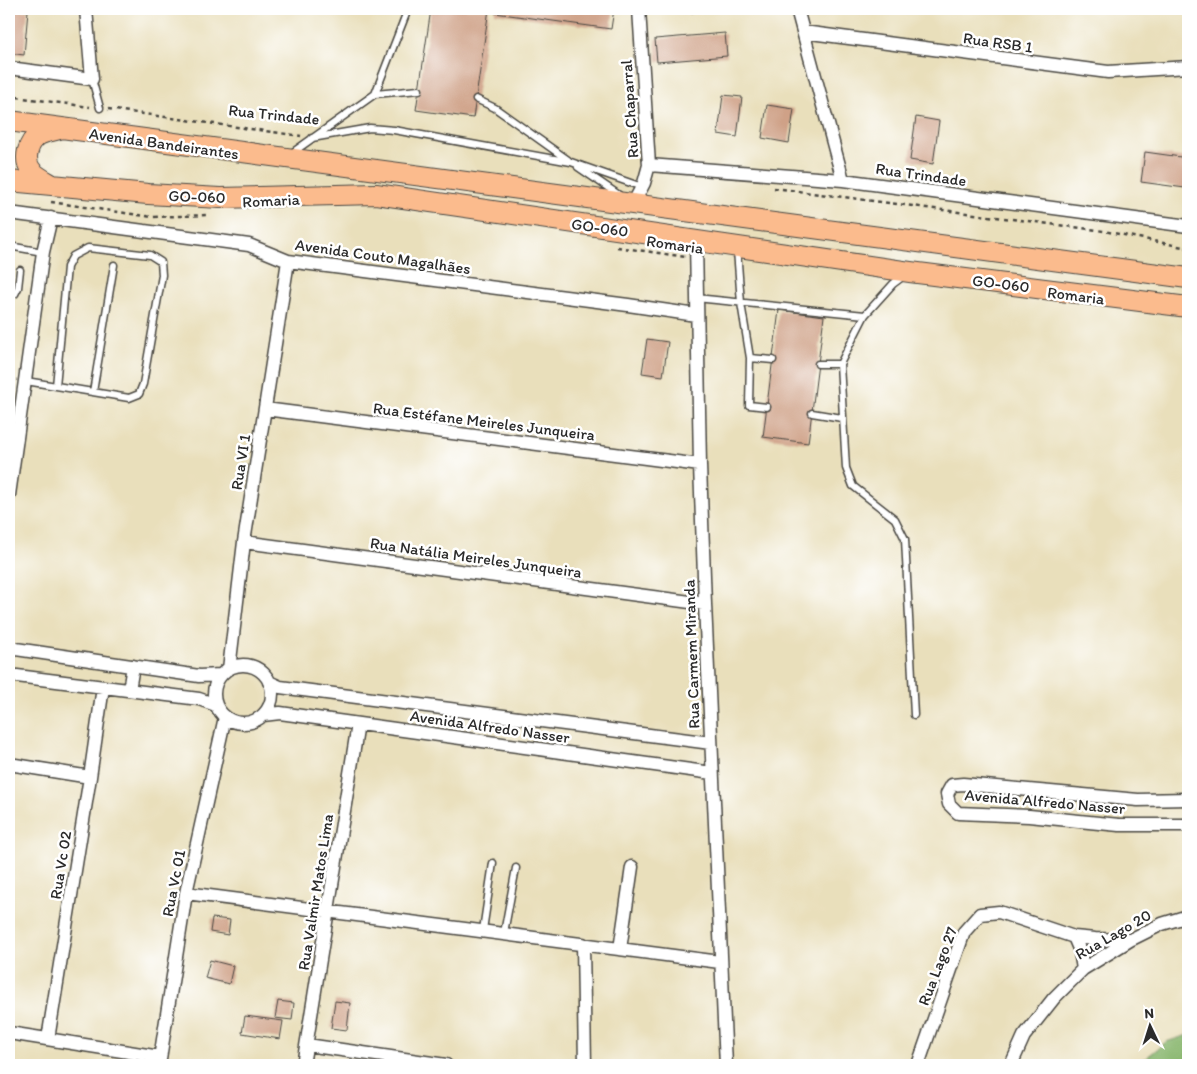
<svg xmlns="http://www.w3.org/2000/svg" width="1197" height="1074" viewBox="0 0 1197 1074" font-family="Itim,sans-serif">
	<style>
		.forest { fill: #8ab770; stroke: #5a714e }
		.building { fill: #cfa187 }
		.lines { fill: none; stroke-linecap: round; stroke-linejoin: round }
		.service-casing { stroke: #484641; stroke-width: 9 }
		.minor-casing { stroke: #484641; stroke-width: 15 }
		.primary-casing { stroke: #484641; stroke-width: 22 }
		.path { stroke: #484641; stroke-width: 2.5; stroke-dasharray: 4 4; stroke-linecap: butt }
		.service { stroke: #fff; stroke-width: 6 }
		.minor { stroke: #fff; stroke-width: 12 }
		.primary { stroke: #fbbb8d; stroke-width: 20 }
		.labels { text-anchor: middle; stroke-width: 5; stroke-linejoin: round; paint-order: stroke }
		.street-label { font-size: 16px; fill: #2b2b2b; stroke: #fff }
	</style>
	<rect width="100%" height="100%" fill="#fff"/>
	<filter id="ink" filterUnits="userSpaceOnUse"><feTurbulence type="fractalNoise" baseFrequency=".02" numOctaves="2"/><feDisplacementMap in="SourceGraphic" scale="10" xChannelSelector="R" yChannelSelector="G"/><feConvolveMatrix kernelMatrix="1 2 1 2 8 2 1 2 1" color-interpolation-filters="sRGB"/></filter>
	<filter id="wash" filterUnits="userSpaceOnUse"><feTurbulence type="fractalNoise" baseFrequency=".0096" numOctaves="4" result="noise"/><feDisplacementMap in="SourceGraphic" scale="20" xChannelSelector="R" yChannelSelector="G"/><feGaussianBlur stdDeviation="1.12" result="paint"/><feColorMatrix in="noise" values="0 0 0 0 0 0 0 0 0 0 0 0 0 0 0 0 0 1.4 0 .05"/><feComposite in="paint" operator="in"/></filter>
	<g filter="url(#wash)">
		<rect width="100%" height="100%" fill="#e9dfbb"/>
		<path class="forest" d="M1188,1035V1065H1137L1166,1042Z"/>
		<g id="blocks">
			<path class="building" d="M431,9H489L473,118L416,110Z
				M495,9H614L611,29L495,13Z
				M687,9H719V11L687,13Z
				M17,10L28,11L24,55L9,53V13Z
				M725,33L727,56L657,62L655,39Z
				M723,95L742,97L737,137L718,134Z
				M767,105L794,109L789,143L762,138Z
				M916,117L939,121L933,164L910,160Z
				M1145,152L1188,158L1185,188L1141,182Z
				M779,310L824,316L808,443L763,437Z
				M647,339L668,342L663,376L642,373Z
				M212,918L230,920L228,935L210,932Z
				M210,960L233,966L229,984L205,978Z
				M278,1001L294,1003L292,1020L275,1018Z
				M335,1001L350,1003L347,1030L331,1028Z
				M245,1016L283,1021L280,1039L242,1033Z"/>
		</g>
	</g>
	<g filter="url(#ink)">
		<use href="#blocks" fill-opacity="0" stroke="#484641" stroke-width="1"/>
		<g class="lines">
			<defs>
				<path id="service" d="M92,79L100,108
					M375,94L408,9
					M476,99L495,108L568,160
					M312,138L370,128L394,130L571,162L642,187
					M289,155L375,94L419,90
					M578,167L619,195
					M9,246L43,252
					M737,250L741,303L750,358L773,360
					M9,294H15L18,288L20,270
					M696,298L865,315
					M750,358L749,405L767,407
					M818,364H840L865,315L893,284L905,275
					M840,364L846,468L853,486L895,519L905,539L914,715
					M26,381L129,398L139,394L143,384L162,275L161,262L150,255L88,248L73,256L67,267L56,386
					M93,392L114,265
					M812,413L842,418
					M483,930L493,863
					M504,933L516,868"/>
				<path id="minor" d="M797,9L843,180
					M803,32L1108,72L1188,67
					M9,68L92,79L86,9
					M649,165L843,180L1188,226
					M633,204L644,183L649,165L639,9
					M9,213L249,245L288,261L628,305L696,315
					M696,241L700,465L705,604L726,1065
					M265,409L700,465
					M9,495L43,252L51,218
					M244,542L705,604
					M9,648L199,676L221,675
					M214 694a29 29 0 1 1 58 0a29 29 0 1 1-58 0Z
					M229,669L244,542L288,261
					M9,675L199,699L216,705
					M269,682L280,687L711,743
					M129,690L133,666
					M263,715L280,713L712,773
					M9,764L90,777L48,1039
					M90,777L103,687
					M1188,799L1138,800L963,784L952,785L947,794L949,804L958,813L1029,816L1119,825H1188
					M186,893L720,962
					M1074,937L1080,951L1083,969
					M583,944L585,1065
					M620,949L632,867
					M9,1033L160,1057
					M307,1045L446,1065
					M159,1065L186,893L225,717
					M303,1065L358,724
					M918,1065L964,932L980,914L999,912L1074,937L1095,939L1130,940
					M1011,1065L1024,1036L1054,998L1083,969L1130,940L1162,924L1188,916"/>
				<path id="primary" d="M9,121L1188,278
					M9,181L148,194L220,198L376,194L910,272L1188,307
					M51,184C44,180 36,176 31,170C23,159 28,142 39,135C44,132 53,131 59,129"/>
			</defs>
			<use href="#service" class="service-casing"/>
			<use href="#minor" class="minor-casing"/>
			<use href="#primary" class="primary-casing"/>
			<path class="path" d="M9,96L90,107
				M108,109L301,136
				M774,188L1104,231L1188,248
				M51,202L152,217L209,215
				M617,247L686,257"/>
			<use href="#service" class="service"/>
			<use href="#minor" class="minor"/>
			<use href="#primary" class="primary"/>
		</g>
	</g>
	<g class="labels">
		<g class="street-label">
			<text transform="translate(998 42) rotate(8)" y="6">Rua RSB 1</text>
			<text transform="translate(629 109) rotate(-94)" y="6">Rua Chaparral</text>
			<text transform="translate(274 114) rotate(6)" y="6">Rua Trindade</text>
			<text transform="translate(164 143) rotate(8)" y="6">Avenida Bandeirantes</text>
			<text transform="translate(921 174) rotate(8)" y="6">Rua Trindade</text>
			<text transform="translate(197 196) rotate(2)" y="6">GO-060</text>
			<text transform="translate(271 200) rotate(-3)" y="6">Romaria</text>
			<text transform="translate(600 227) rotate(8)" y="6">GO-060</text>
			<text transform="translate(675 244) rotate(8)" y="6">Romaria</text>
			<text transform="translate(383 256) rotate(8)" y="6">Avenida Couto Magalhães</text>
			<text transform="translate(1001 283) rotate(7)" y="6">GO-060</text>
			<text transform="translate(1076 295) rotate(7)" y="6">Romaria</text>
			<text transform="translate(484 421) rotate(7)" y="6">Rua Estéfane Meireles Junqueira</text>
			<text transform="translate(240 462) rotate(-81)" y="6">Rua VI 1</text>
			<text transform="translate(476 557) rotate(8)" y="6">Rua Natália Meireles Junqueira</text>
			<text transform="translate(691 654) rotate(-92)" y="6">Rua Carmem Miranda</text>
			<text transform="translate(490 726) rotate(8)" y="6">Avenida Alfredo Nasser</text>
			<text transform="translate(1045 801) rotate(5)" y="6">Avenida Alfredo Nasser</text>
			<text transform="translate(60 865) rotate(-81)" y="6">Rua Vc 02</text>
			<text transform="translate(173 883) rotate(-79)" y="6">Rua Vc 01</text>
			<text transform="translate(315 892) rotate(-81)" y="6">Rua Valmir Matos Lima</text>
			<text transform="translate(1113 934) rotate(-30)" y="6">Rua Lago 20</text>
			<text transform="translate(937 966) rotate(-69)" y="6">Rua Lago 27</text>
		</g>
	</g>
	<rect width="1197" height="1074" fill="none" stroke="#fff" stroke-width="30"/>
	<g transform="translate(1150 1026) rotate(356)" stroke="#ffffff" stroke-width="4" paint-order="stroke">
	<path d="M0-4L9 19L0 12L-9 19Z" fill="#2b2b2b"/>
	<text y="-8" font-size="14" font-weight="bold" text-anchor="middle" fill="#2b2b2b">N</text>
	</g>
</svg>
